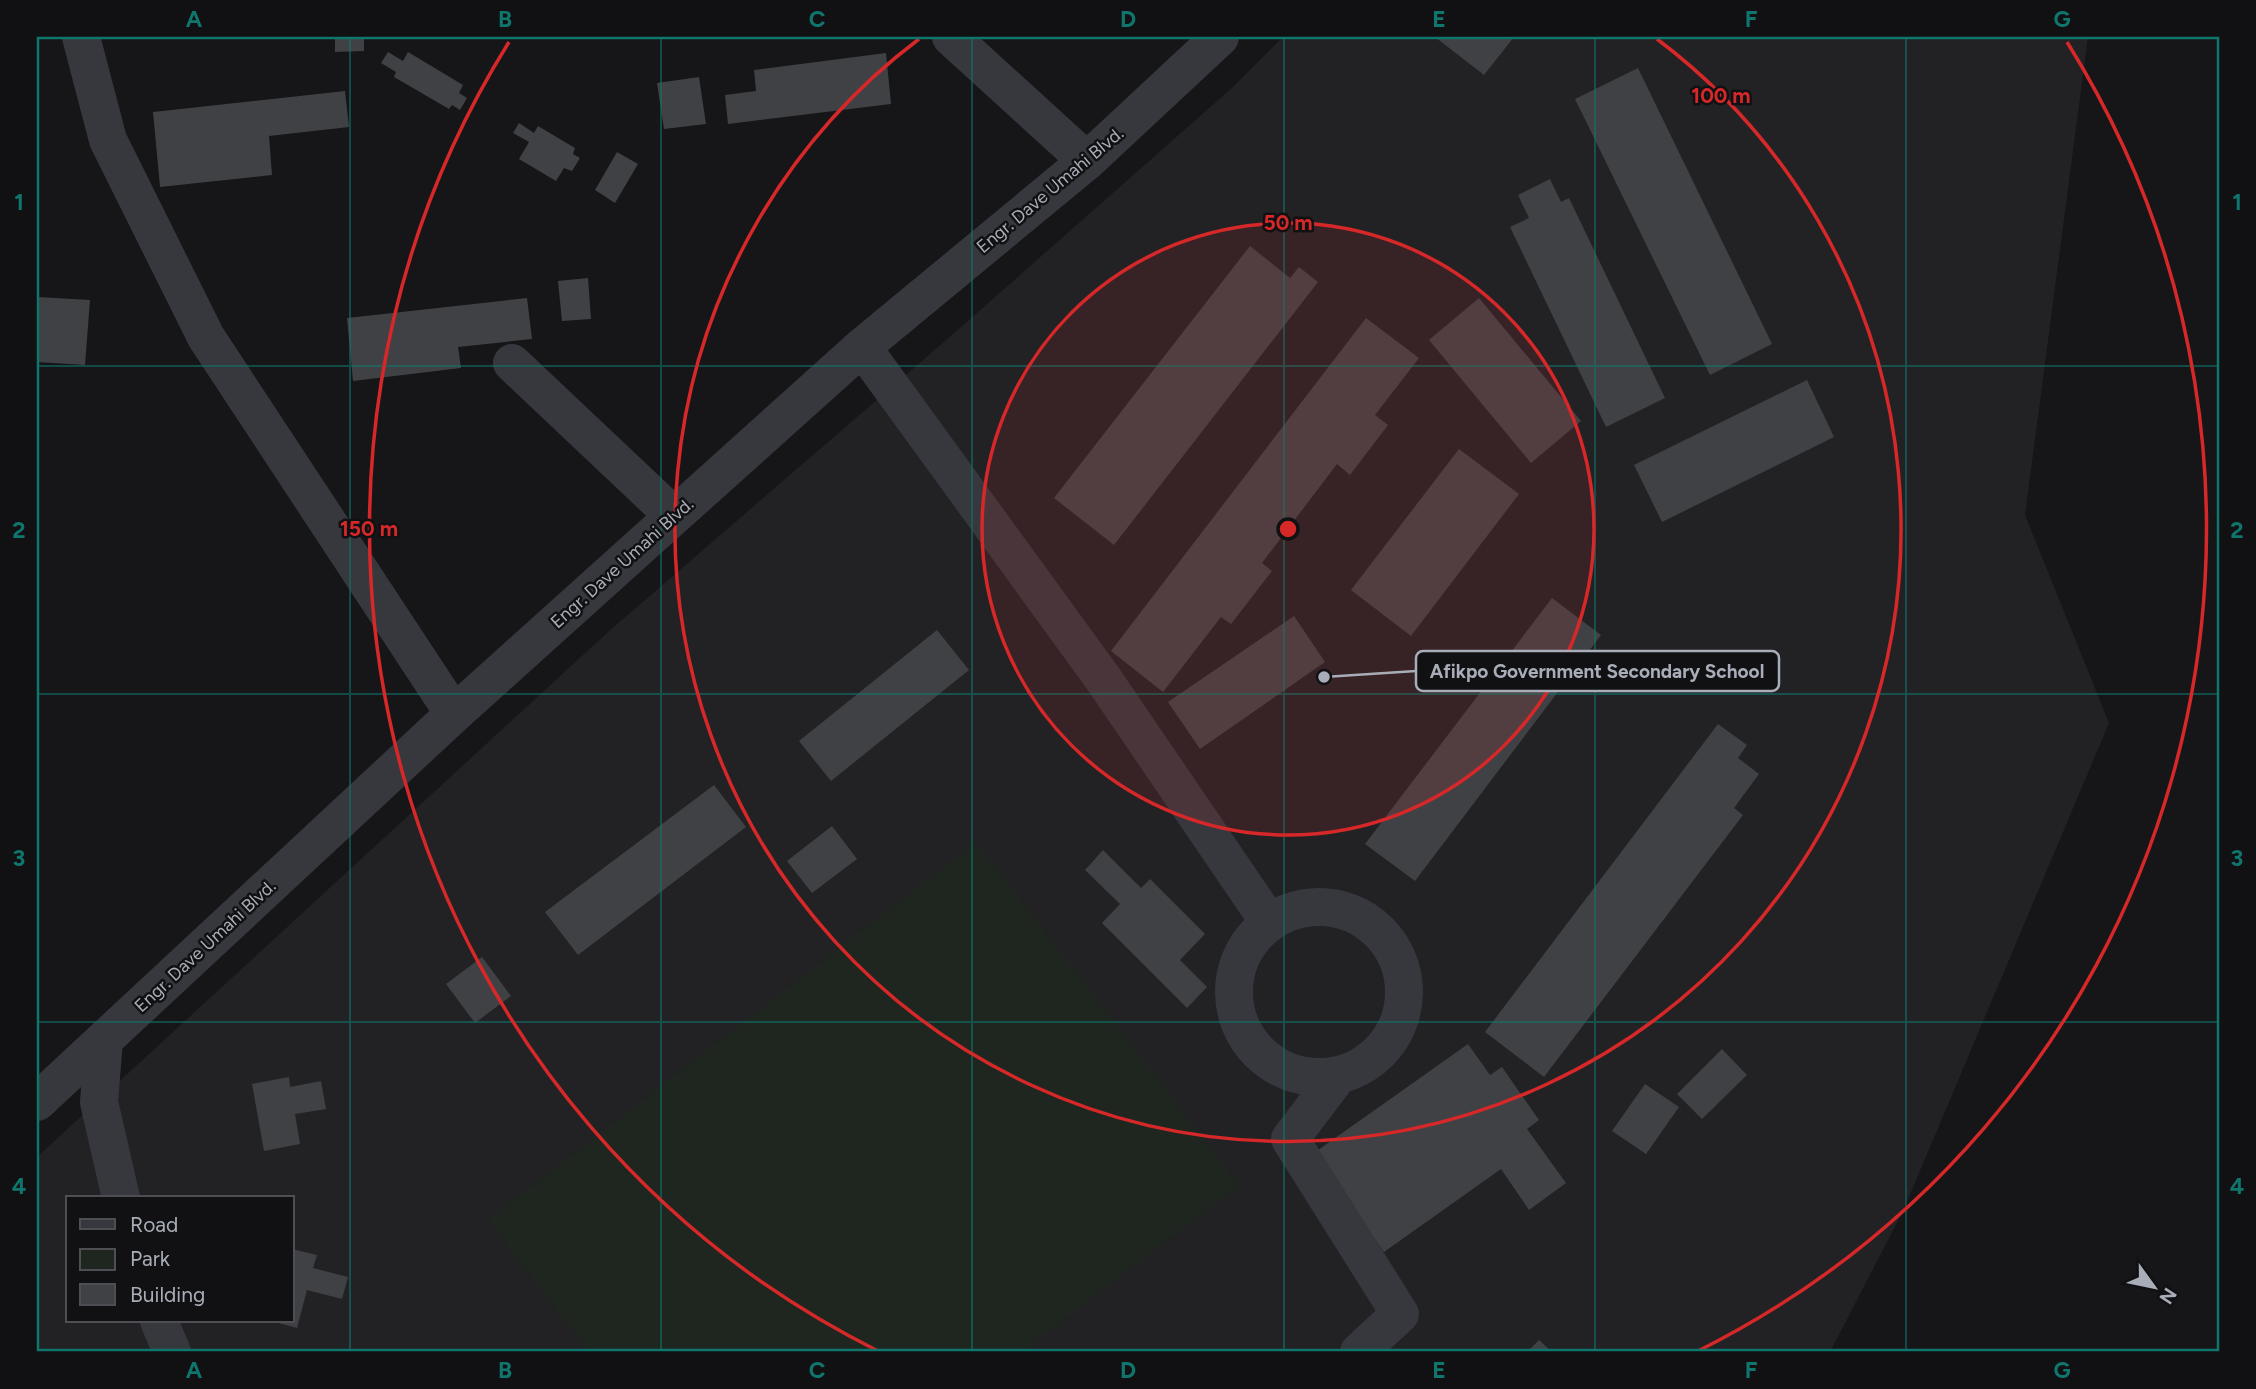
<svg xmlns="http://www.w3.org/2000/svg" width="2256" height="1389" viewBox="0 0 2256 1389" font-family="Figtree,sans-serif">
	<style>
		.built { fill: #222225; fill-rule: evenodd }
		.green { fill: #1e261f }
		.building { fill: #404145 }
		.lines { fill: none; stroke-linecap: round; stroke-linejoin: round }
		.minor { stroke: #37383d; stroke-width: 38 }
		.grid { fill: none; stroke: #0f766e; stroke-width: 2; stroke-opacity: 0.55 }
		.ring { fill: none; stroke: #d62828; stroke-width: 3.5 }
		.labels { text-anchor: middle; stroke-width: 5; stroke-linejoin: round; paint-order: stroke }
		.street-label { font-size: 18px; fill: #a8adb8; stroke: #111113 }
		.centre { fill: #d62828; stroke: #111113; stroke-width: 3.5 }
		.ring-label { font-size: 21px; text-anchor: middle; font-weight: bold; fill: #d62828; stroke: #111113; stroke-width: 5; stroke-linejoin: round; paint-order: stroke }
		.leader { fill: none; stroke: #a8adb8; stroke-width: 2.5 }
		.callout-dot { fill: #a8adb8; stroke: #111113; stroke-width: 2.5 }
		.callout { fill: #111113; stroke: #a8adb8; stroke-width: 2.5 }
		.callout-label { font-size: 19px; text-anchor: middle; font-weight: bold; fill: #a8adb8 }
		.neatline { fill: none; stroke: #0f766e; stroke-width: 2.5 }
		.grid-label { font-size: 23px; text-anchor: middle; font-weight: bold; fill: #0f766e }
	</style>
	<rect width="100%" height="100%" fill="#161618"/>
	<path class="built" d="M1283,37H2088L2025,515L2109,723L1903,1211L1830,1352H37V1157L608,632L952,335L1233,87ZM68,1198H292V1321H68Z"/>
	<path class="green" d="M976,842L1239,1185L1022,1352H589L488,1220Z"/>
	<path class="building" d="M335,37H364V51L335,52Z
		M1435,37H1514L1484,75Z
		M388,52L403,61L408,52L463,85L459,93L467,98L460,110L452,105L449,109L394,77L396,72L381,63Z
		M886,53L891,104L728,124L725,95L756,91L754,70Z
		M1638,68L1772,344L1710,375L1575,99Z
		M699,77L706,124L664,129L657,83Z
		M345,91L349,127L269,136L272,175L160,187L153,112Z
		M519,123L534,133L538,126L575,148L573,154L580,158L572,171L564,168L556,181L519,159L529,142L513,133Z
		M617,152L638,164L615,203L595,190Z
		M1550,179L1561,202L1569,198L1665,398L1606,427L1510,227L1529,218L1518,195Z
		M1250,246L1290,278L1299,267L1318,282L1114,545L1054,498Z
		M588,278L591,319L562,321L558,281Z
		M37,297L90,300L85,365L37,362Z
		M527,298L532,339L458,347L461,368L353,381L347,318Z
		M1479,298L1581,421L1531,463L1429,340Z
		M1366,318L1419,358L1375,415L1388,425L1350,475L1337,464L1262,563L1272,571L1231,624L1221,617L1163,692L1111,651Z
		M1807,380L1834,437L1662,522L1634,465Z
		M1459,449L1519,494L1411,636L1351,590Z
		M1552,598L1601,635L1415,881L1365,844Z
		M1294,616L1325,662L1200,749L1168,702Z
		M937,630L969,670L831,781L799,741Z
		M1718,724L1747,745L1738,758L1759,774L1734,808L1743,815L1544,1077L1485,1032Z
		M714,785L746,827L578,955L545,912Z
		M832,826L857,859L812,893L787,861Z
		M1103,850L1141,888L1150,879L1205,934L1180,960L1207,987L1187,1008L1102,923L1120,904L1085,870Z
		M482,957L511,996L475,1023L446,984Z
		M1468,1044L1490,1075L1502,1067L1539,1120L1527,1129L1566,1183L1529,1210L1501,1169L1384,1252L1314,1153Z
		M1722,1049L1747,1075L1702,1119L1677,1094Z
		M289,1077L290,1087L321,1081L326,1109L295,1114L300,1144L264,1151L252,1084Z
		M1645,1084L1679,1107L1646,1154L1612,1131Z
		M292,1249L317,1255L313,1268L348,1277L342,1299L307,1290L297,1328L275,1322L292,1321Z
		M1539,1340L1552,1352H1527Z"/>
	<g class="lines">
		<path class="minor" d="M81,37L108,140L206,337L454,714
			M951,37L1087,161
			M862,347L1104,680L1269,922
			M512,363L674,516
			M1234 992a85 85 0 1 1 170 0a85 85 0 1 1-170 0Z
			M104,1040L99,1102L121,1198
			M1337,1077L1290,1139L1400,1314L1359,1352
			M37,1102L454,714L674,516L862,347L1087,161L1220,37
			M159,1321L172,1352"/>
	</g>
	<path class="grid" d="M350,37V1352M661,37V1352M972,37V1352M1284,37V1352M1595,37V1352M1906,37V1352M37,366H2219M37,694H2219M37,1022H2219"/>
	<circle cx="1288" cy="529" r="306" fill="#d62828" fill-opacity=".12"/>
	<g class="ring">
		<circle cx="1288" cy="529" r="306"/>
		<path d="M1657 39A613 613 0 1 1 919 39"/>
		<path d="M878 1351A919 919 0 0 1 509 42M2067 42A919 919 0 0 1 1698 1351"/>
	</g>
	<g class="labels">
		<g class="street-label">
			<text transform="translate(1050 190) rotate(-40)" y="6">Engr. Dave Umahi Blvd.</text>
			<text transform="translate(622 563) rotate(-42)" y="6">Engr. Dave Umahi Blvd.</text>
			<text transform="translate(205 946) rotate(-43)" y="6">Engr. Dave Umahi Blvd.</text>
		</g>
	</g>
	<circle cx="1288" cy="529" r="10" class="centre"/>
	<g class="ring-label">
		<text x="1721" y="103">100 m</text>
		<text x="1288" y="230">50 m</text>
		<text x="369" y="536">150 m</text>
	</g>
	<path class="leader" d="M1324 677L1416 671"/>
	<circle class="callout-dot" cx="1324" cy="677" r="7"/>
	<rect class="callout" x="1416" y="651" width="363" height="40" rx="7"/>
	<g class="callout-label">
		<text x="1597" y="678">Afikpo Government Secondary School</text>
	</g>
	<rect width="2256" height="1389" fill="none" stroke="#111113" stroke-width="77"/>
	<rect x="66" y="1196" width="228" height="126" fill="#111113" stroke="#4d4f55" stroke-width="2"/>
	<rect x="80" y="1219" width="35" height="10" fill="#37383d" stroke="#4d4f55" stroke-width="2"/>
	<text x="130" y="1232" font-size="21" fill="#a8adb8">Road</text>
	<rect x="80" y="1249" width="35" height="21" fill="#1e261f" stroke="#4d4f55" stroke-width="2"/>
	<text x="130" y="1266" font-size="21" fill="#a8adb8">Park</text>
	<rect x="80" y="1284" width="35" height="21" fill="#404145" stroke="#4d4f55" stroke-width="2"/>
	<text x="130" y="1302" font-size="21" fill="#a8adb8">Building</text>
	<g transform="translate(2154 1287) rotate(123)" stroke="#111113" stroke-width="5" paint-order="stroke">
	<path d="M0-5L12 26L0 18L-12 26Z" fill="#a8adb8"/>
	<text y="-10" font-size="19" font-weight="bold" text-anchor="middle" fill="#a8adb8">N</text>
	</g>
	<rect x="38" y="38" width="2180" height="1312" class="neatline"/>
	<g class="grid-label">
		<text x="194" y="27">A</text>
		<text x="505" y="27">B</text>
		<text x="817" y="27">C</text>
		<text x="1128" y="27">D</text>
		<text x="1439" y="27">E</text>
		<text x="1751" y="27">F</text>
		<text x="2062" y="27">G</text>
		<text x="19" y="210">1</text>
		<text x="2237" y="210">1</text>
		<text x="19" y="538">2</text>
		<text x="2237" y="538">2</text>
		<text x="19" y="866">3</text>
		<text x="2237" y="866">3</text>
		<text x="19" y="1194">4</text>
		<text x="2237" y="1194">4</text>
		<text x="194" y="1378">A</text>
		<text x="505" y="1378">B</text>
		<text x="817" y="1378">C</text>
		<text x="1128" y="1378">D</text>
		<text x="1439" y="1378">E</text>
		<text x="1751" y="1378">F</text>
		<text x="2062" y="1378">G</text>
	</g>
</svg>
